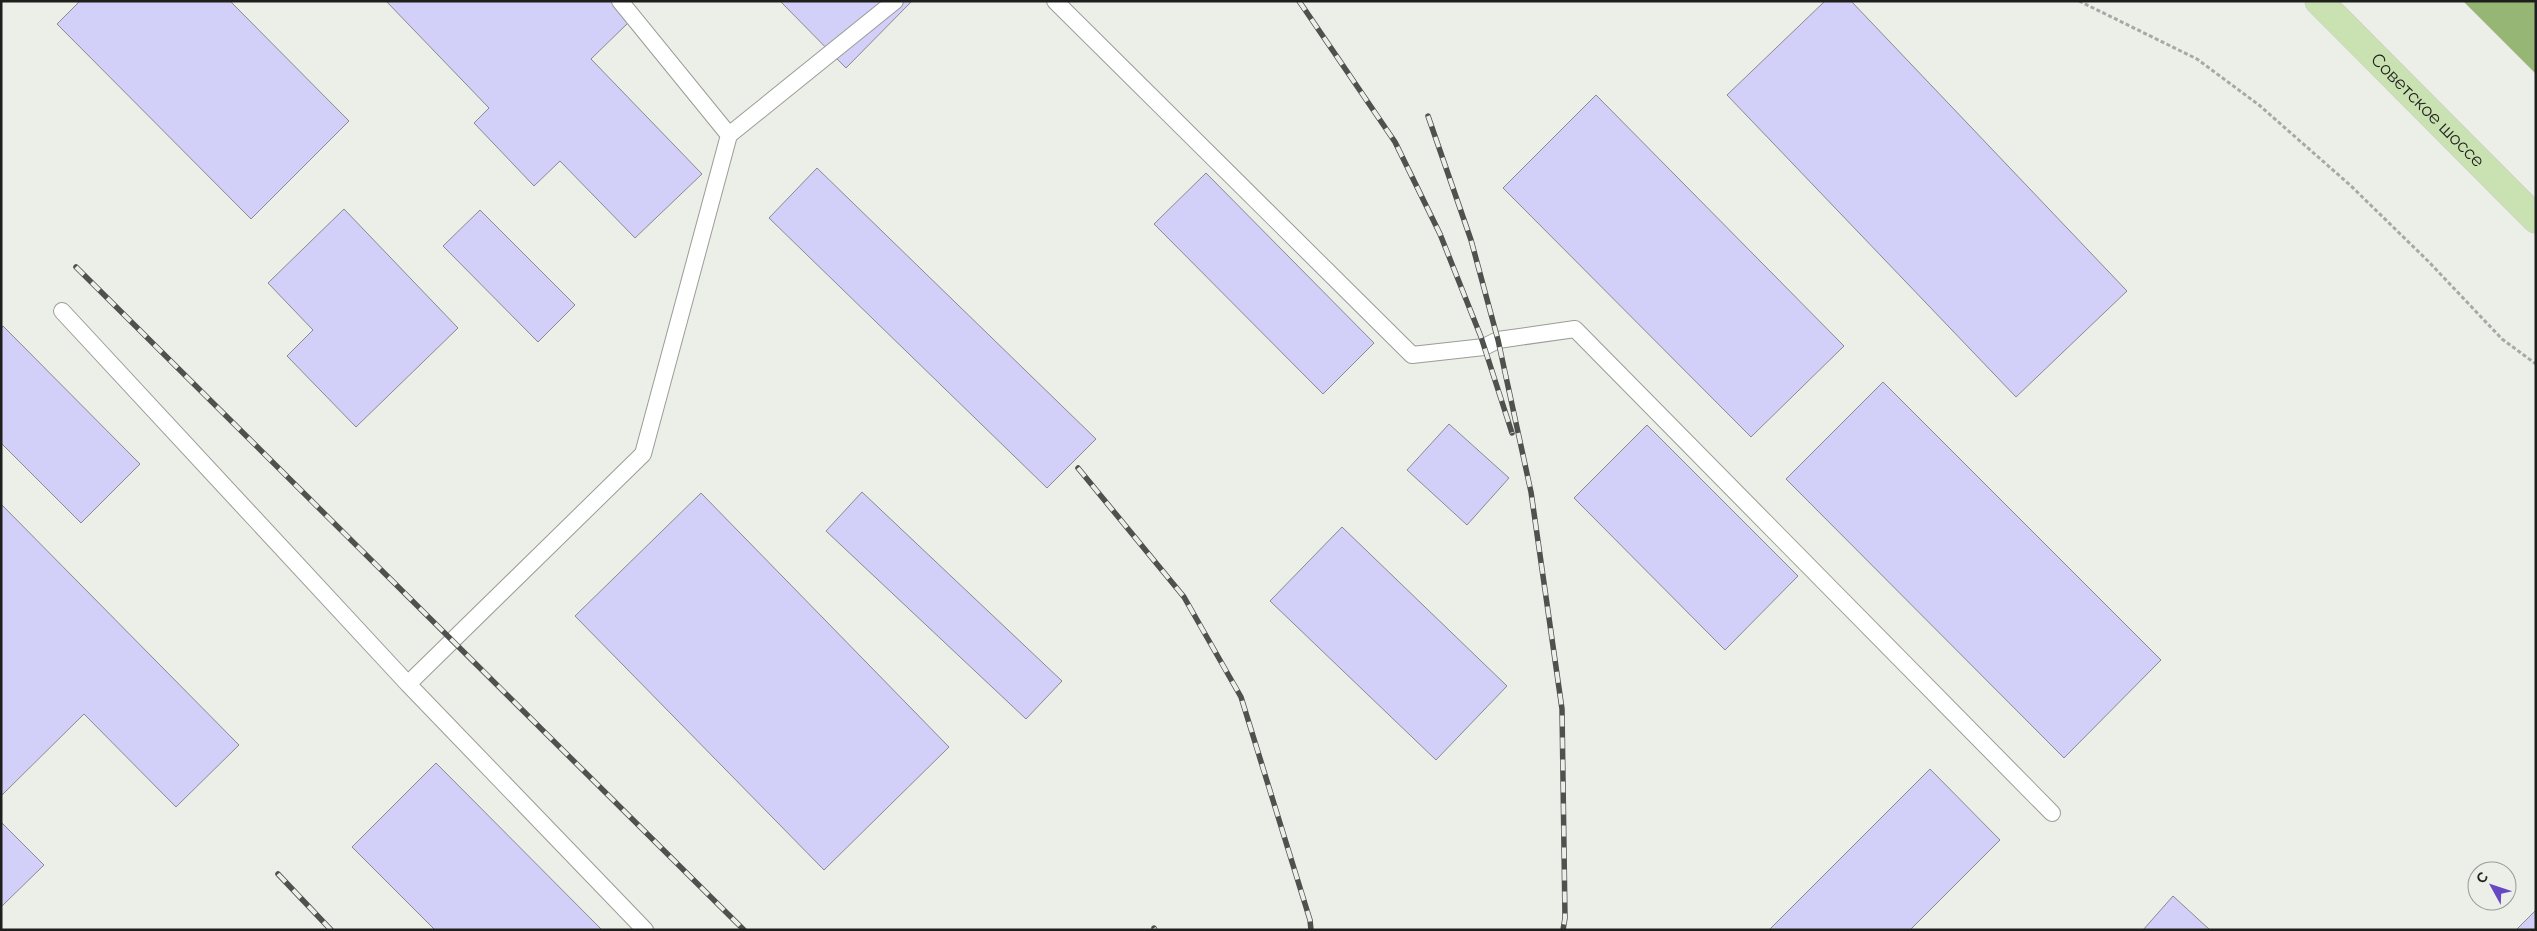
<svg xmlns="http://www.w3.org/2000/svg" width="2537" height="931" viewBox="0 0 2537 931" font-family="Raleway,sans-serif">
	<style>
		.forest { fill: #95b675 }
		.building { fill: #d2cff9; stroke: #89898f }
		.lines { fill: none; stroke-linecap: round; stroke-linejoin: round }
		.lane-casing { stroke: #9a9d97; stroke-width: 18 }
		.primary-casing { stroke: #c9c9c9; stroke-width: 29 }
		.path { stroke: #a6a9a4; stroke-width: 3; stroke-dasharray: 4 2.5; stroke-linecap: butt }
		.lane { stroke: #fff; stroke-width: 16 }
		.primary { stroke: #cae2b2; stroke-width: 28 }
		.rail-casing { stroke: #4f514e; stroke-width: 5.5 }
		.rail { stroke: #ebefe8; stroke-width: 4; stroke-dasharray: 11; stroke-linecap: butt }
		.labels { text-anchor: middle; stroke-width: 4.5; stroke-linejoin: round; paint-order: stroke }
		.street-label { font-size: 18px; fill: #1e1f1d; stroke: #ebefe8 }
	</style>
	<rect width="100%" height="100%" fill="#ebefe8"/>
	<path class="forest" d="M2463,1H2536V74Z"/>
	<path class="building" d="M80,1H230L349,121L251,219L57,24Z
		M386,1H612L630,21L591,59L702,174L635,238L560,161L534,186L474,123L489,108Z
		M780,1H912L846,68Z
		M1825,1H1851L2127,291L2016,397L1727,95Z
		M1596,95L1844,346L1751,437L1503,188Z
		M817,168L1096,439L1047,488L769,218Z
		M1206,173L1374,343L1323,394L1154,224Z
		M344,209L458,328L356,427L287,356L313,330L268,283Z
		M480,210L575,305L538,342L443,246Z
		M3,326L140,464L81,523L1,443V329Z
		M1883,382L2161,660L2064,758L1786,479Z
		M1449,424L1509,478L1467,525L1407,470Z
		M1647,425L1798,576L1725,650L1574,498Z
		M862,492L1062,681L1026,719L826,531Z
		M701,493L949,747L824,870L575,616Z
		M1,504L239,745L176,807L84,714L1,796Z
		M1342,527L1507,686L1436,760L1270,601Z
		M436,763L602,930H435L352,847Z
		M1930,769L2000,840L1910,930H1769Z
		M1,822L44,865L1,907Z
		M2173,896L2210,930H2143Z
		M2536,910V930H2516Z"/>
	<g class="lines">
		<defs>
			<path id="lane" d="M620,1L729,135L895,1
				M1055,1L1412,355L1484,347L1498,340L1575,329L2052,813
				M62,311L408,684L643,454L729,135
				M408,684L645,930"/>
			<g id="primary">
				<path id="s1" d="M2319,1L2536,219"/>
			</g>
		</defs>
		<use href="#lane" class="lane-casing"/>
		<use href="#primary" class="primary-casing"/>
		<path class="path" d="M2079,1L2197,59L2259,105L2350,185L2428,261L2502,339L2536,364"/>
		<use href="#lane" class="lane"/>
		<use href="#primary" class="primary"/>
		<defs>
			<path id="rail" d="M1299,1L1395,142L1440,234L1481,337L1512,433
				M1428,116L1471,240L1498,340L1531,492L1562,709L1565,918L1563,930
				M76,267L744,930
				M1078,468L1184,597L1241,697L1310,920L1311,930
				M278,874L331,930
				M1154,928L1155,930"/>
		</defs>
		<use href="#rail" class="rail-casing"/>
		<use href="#rail" class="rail"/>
	</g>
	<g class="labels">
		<g class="street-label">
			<text dy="6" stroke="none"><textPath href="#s1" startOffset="154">Советское шоссе</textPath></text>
		</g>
	</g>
	<rect width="2537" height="931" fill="none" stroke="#1e1f1d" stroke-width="5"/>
	<g transform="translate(2492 886) rotate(310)"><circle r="24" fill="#ebefe8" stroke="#999c97"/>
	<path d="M0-4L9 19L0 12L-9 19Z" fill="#6549c2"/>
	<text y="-8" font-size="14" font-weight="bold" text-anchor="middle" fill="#1e1f1d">С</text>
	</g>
</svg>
